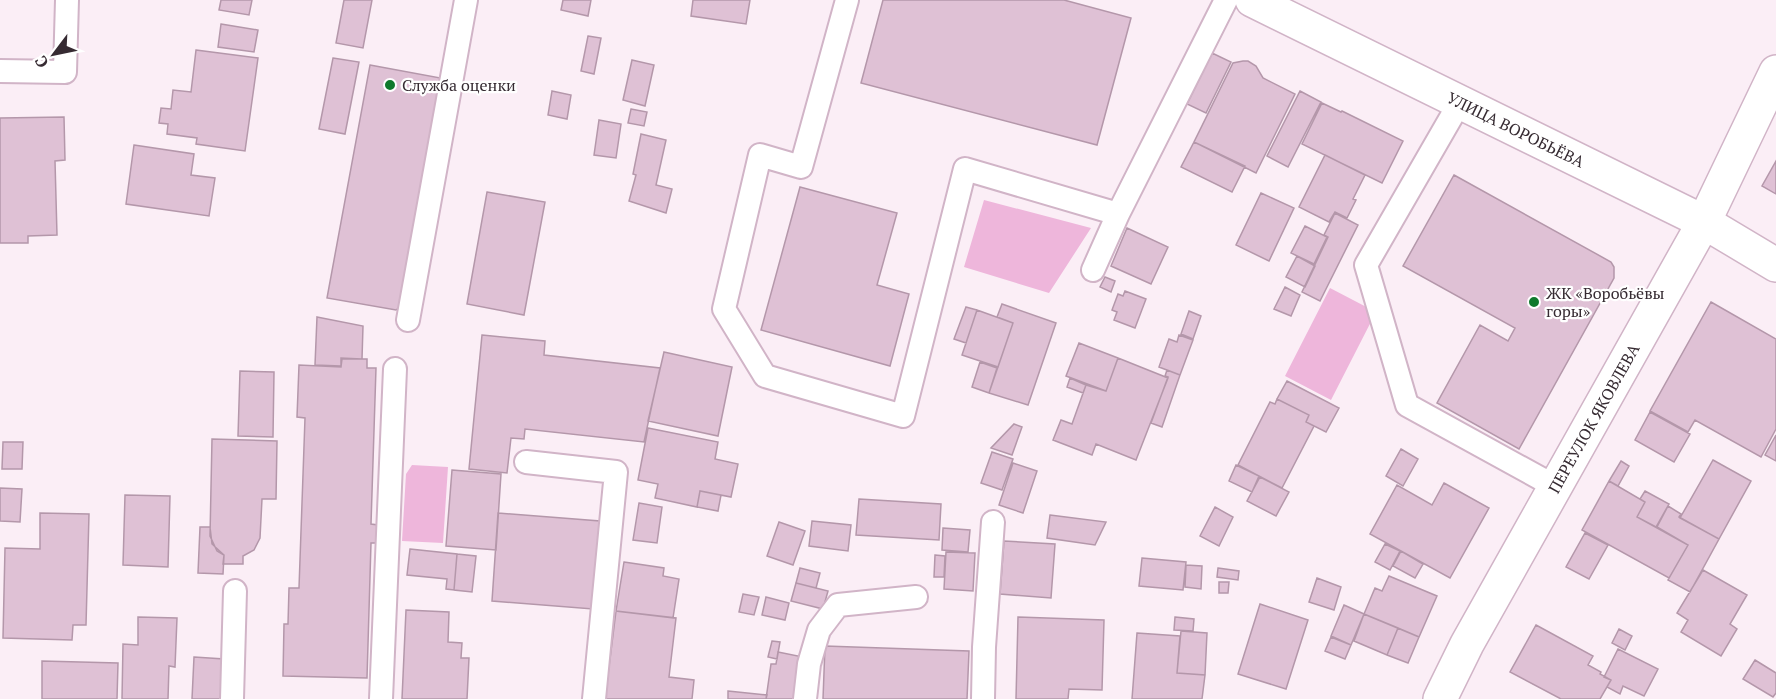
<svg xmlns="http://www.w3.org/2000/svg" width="1776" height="699" viewBox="0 0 1776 699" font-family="'PT Serif',serif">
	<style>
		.green { fill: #eeb6db }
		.building { fill: #dfc1d5; stroke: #b497aa; stroke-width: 1.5 }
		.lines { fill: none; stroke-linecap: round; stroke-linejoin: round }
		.lane-casing { stroke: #d1b4c7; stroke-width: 26 }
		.street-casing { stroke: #d1b4c7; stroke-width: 36 }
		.lane { stroke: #fff; stroke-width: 22 }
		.street { stroke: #fff; stroke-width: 33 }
		.poi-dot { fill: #0f792c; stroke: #fff; stroke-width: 2 }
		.labels { text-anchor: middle; stroke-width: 4.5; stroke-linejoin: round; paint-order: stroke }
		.poi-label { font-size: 16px; fill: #362b32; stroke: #fff; text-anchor: start }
		.street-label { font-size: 16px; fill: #362b32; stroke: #fff }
	</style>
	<rect width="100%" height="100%" fill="#fbeef6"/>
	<path class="green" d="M984,200L1091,228L1049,293L964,267Z
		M1330,288L1376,312L1331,400L1285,376Z
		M412,465L448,467L443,543L402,541L406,474Z"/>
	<path class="building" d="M221,0H252L249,15L219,10Z
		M344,0H372L363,48L336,43Z
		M563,0H591L588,16L561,10Z
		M693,0H750L746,24L691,16Z
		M883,0H1064L1131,18L1097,145L861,83Z
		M221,24L258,30L254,52L218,47Z
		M588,36L601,38L594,74L581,71Z
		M196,50L258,58L245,151L196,144L197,138L167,134L168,124L159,123L161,108L171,109L173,90L191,92Z
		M1212,53L1231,62L1206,113L1187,104Z
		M333,58L359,62L345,134L319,129Z
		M632,60L654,65L645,106L623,100Z
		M1243,61H1248L1256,66L1263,78L1295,94L1256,173L1194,142L1233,63Z
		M370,65L446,79L405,303L396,310L327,298Z
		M552,91L571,95L567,119L548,115Z
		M1300,91L1321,102L1288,167L1267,156Z
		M1322,103L1341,112L1342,111L1403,141L1382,183L1302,144Z
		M631,109L647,112L644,126L628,123Z
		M64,117L65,160L55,161L57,235L28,236V243H0V118Z
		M599,120L621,124L616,158L594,155Z
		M641,134L666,140L656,185L672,189L666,213L629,201L636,175L633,174Z
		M1194,142L1245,166L1232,192L1181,167Z
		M134,145L194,154L191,175L215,178L209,216L126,204Z
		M1325,155L1365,175L1353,199L1356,200L1347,218L1335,212L1329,222L1299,207Z
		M1776,161V194L1762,186Z
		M1454,175L1611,262L1614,267V278L1519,449L1437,403L1480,325L1508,341L1515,328L1403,266Z
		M800,187L897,213L877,285L909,294L890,366L761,330Z
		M487,192L545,202L524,315L467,304Z
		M1261,193L1294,208L1269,261L1236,245Z
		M1335,213L1358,225L1320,301L1302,292L1328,237L1324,235Z
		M1305,226L1327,237L1314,264L1291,253Z
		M1127,228L1168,247L1151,284L1111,266Z
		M1297,256L1315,266L1305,287L1286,277Z
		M1105,277L1115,281L1111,292L1100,287Z
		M1285,287L1300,295L1291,316L1274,309Z
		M1125,291L1146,299L1135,328L1114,320L1117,312L1112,310L1118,294L1123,296Z
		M1711,302L1776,339V429L1761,457L1695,420L1688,432L1650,411Z
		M1002,304L1056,323L1028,405L989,393L1013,323L997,317Z
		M966,307L977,310L966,343L954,339Z
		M977,310L1013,323L998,367L962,355Z
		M1189,311L1201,316L1193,339L1181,334Z
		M317,317L363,326L362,359L341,358V366L315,365Z
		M482,335L545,341L544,355L660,368L644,442L525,429L524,439L511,438L507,473L469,469Z
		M1179,335L1193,340L1180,375L1159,367L1169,339L1177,342Z
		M1079,343L1118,358L1106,391L1066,376Z
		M664,352L732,367L718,436L648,421Z
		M1118,358L1168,378L1136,460L1096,444L1092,455L1053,440L1061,420L1072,424L1086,385L1106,391Z
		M342,359H367V368H376L371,524L378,525V543H371L367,678L283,676L284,624H288L289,588H299L305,418L297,417L299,365L341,367Z
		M980,362L997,368L989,393L972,387Z
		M1167,370L1180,375L1162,427L1151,423L1168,377L1165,376Z
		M240,371L274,372L273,437L238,436Z
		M1070,378L1086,385L1083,393L1067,387Z
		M1287,381L1339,408L1326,432L1306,422L1309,415L1277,399Z
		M1277,399L1309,415L1306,422L1314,426L1282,488L1238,465L1270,402L1275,404Z
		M1650,412L1690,434L1674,462L1635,440Z
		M1014,424L1022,427L1012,455L991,448Z
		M648,428L718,442L715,459L738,464L731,497L700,491L697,507L655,498L658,484L638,480Z
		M1776,435V461L1765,455Z
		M212,439L277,441L276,499H262L260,538L254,550L243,556V564H223L224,555L217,551L210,536Z
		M3,442H23L22,469H2Z
		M1401,449L1418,459L1403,486L1386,476Z
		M992,452L1013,459L1002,490L981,483Z
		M1713,460L1751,481L1719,539L1680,518Z
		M1621,461L1629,466L1618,486L1609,481Z
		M1013,463L1037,471L1023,513L999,505Z
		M1236,465L1259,476L1252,492L1229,481Z
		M452,470L501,474L496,550L446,546Z
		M1260,477L1289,492L1276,516L1247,501Z
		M1609,481L1645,502L1637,517L1688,545L1669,578L1582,530Z
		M1444,483L1489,508L1450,578L1370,534L1397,485L1432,505Z
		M0,488L22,489L20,522L0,521Z
		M700,491L721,495L718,511L697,507Z
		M1645,491L1669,504L1656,527L1637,517L1645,502L1640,499Z
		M125,495L170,496L168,567L123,565Z
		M859,499L941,504L939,540L856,535Z
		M639,503L662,507L657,543L633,540Z
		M1668,506L1681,514L1679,517L1719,539L1690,592L1668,580L1688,545L1657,527Z
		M1215,507L1233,517L1219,546L1200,536Z
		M40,513L89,514L86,625H73L72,640L3,638L5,548L40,549Z
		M498,513L600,521L593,609L492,601Z
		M1050,515L1106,522L1095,545L1047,538Z
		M812,521L851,525L848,551L809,546Z
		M779,522L805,531L793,565L767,556Z
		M200,527H210L212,544L224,555L223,574L198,573Z
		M943,528L970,530L968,552L942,550Z
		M1585,533L1608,545L1589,579L1566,567Z
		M1004,541L1055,544L1051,598L1000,594Z
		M1385,544L1400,551L1390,570L1375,562Z
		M410,549L457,554L454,590L446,589L447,579L407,575Z
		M1401,551L1423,564L1415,578L1393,566Z
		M946,552L975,553L973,591L944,589Z
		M457,554L476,556L472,592L454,590Z
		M935,555L945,556L944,577H934Z
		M1142,558L1186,562L1183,590L1139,586Z
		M624,562L664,568L663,576L679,579L673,618L616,611Z
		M1186,565L1202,566L1201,589L1185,587Z
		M800,568L820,573L816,588L796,583Z
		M1218,568L1239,571L1238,580L1217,577Z
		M1703,570L1747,595L1730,624L1737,629L1721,656L1681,632L1688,620L1677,613Z
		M1389,576L1437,596L1419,637L1364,614L1375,588L1382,591Z
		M1317,578L1341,587L1334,610L1309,602Z
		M1219,582H1229L1228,593H1219Z
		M796,583L828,591L823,609L791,601Z
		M743,594L759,597L754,615L739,612Z
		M766,597L789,603L785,620L762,615Z
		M1260,604L1308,620L1286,689L1238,674Z
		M1344,605L1364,614L1351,645L1331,636Z
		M406,610L449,612L448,642L462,643L461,658H469L467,699H402Z
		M616,611L676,618L669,677L694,680L692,699H605Z
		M1364,614L1398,628L1387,655L1354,641Z
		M138,617L177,618L175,667L169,666L168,699H122L123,644L138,645Z
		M1018,617L1104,620L1102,690L1069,689L1068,699H1016Z
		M1175,617L1194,619L1193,631L1174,630Z
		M1536,625L1593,656L1588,665L1601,672L1600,674L1611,680L1600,699H1561L1510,672Z
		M1398,628L1419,637L1408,663L1387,655Z
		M1619,629L1632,636L1625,650L1612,643Z
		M1181,631L1207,633L1205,675L1177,673Z
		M1137,633L1180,636L1177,673L1205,675L1202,699H1132Z
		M1331,637L1351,645L1345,659L1325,651Z
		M772,641L780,642L777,659L768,657Z
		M825,646L969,651L967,699H823Z
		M1618,649L1658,669L1644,696L1623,686L1620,694L1607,687L1611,680L1604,677Z
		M778,652L803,657L799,699H766L771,664H776Z
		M194,657L224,659L222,699H192Z
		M1755,660L1776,673V693L1773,697L1743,679Z
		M42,661L118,663L117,699H42Z
		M728,691L767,695L766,699H728Z"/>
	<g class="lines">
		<defs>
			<path id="lane" d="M847,0L801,167L760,155L724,309L765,376L903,416L965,169L1118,214
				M0,71L65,72L67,0
				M1460,102L1366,265L1407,405L1556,487
				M1093,270L1118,214L1226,0
				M408,320L466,0
				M526,462L616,472L594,699
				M232,699L235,591
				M381,699L395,369
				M805,699L809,664L819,630L838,605L916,597
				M983,699L984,647L993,522"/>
			<g id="street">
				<path id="s1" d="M1252,0L1704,222L1776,265"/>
				<path id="s2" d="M1440,699L1467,644L1704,222L1776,72"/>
			</g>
		</defs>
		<use href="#lane" class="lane-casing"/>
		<use href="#street" class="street-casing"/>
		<use href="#lane" class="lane"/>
		<use href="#street" class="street"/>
	</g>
	<g class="poi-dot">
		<circle cx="390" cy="85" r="6"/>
		<circle cx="1534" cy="302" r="6"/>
	</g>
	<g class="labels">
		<g class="poi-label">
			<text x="402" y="91">Служба оценки</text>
			<text x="1546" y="299">ЖК «Воробьёвы<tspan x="1546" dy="18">горы»</tspan></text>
		</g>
		<g class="street-label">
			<text dy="6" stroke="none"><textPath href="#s1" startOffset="294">УЛИЦА ВОРОБЬЁВА</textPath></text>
			<text dy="6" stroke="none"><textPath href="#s2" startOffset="320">ПЕРЕУЛОК ЯКОВЛЕВА</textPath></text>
		</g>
	</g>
	<g transform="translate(54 54) rotate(238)" stroke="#ffffff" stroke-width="4.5" paint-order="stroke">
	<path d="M0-4.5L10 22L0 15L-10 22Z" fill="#362b32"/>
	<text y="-9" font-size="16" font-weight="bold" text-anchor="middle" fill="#362b32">С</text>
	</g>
</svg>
